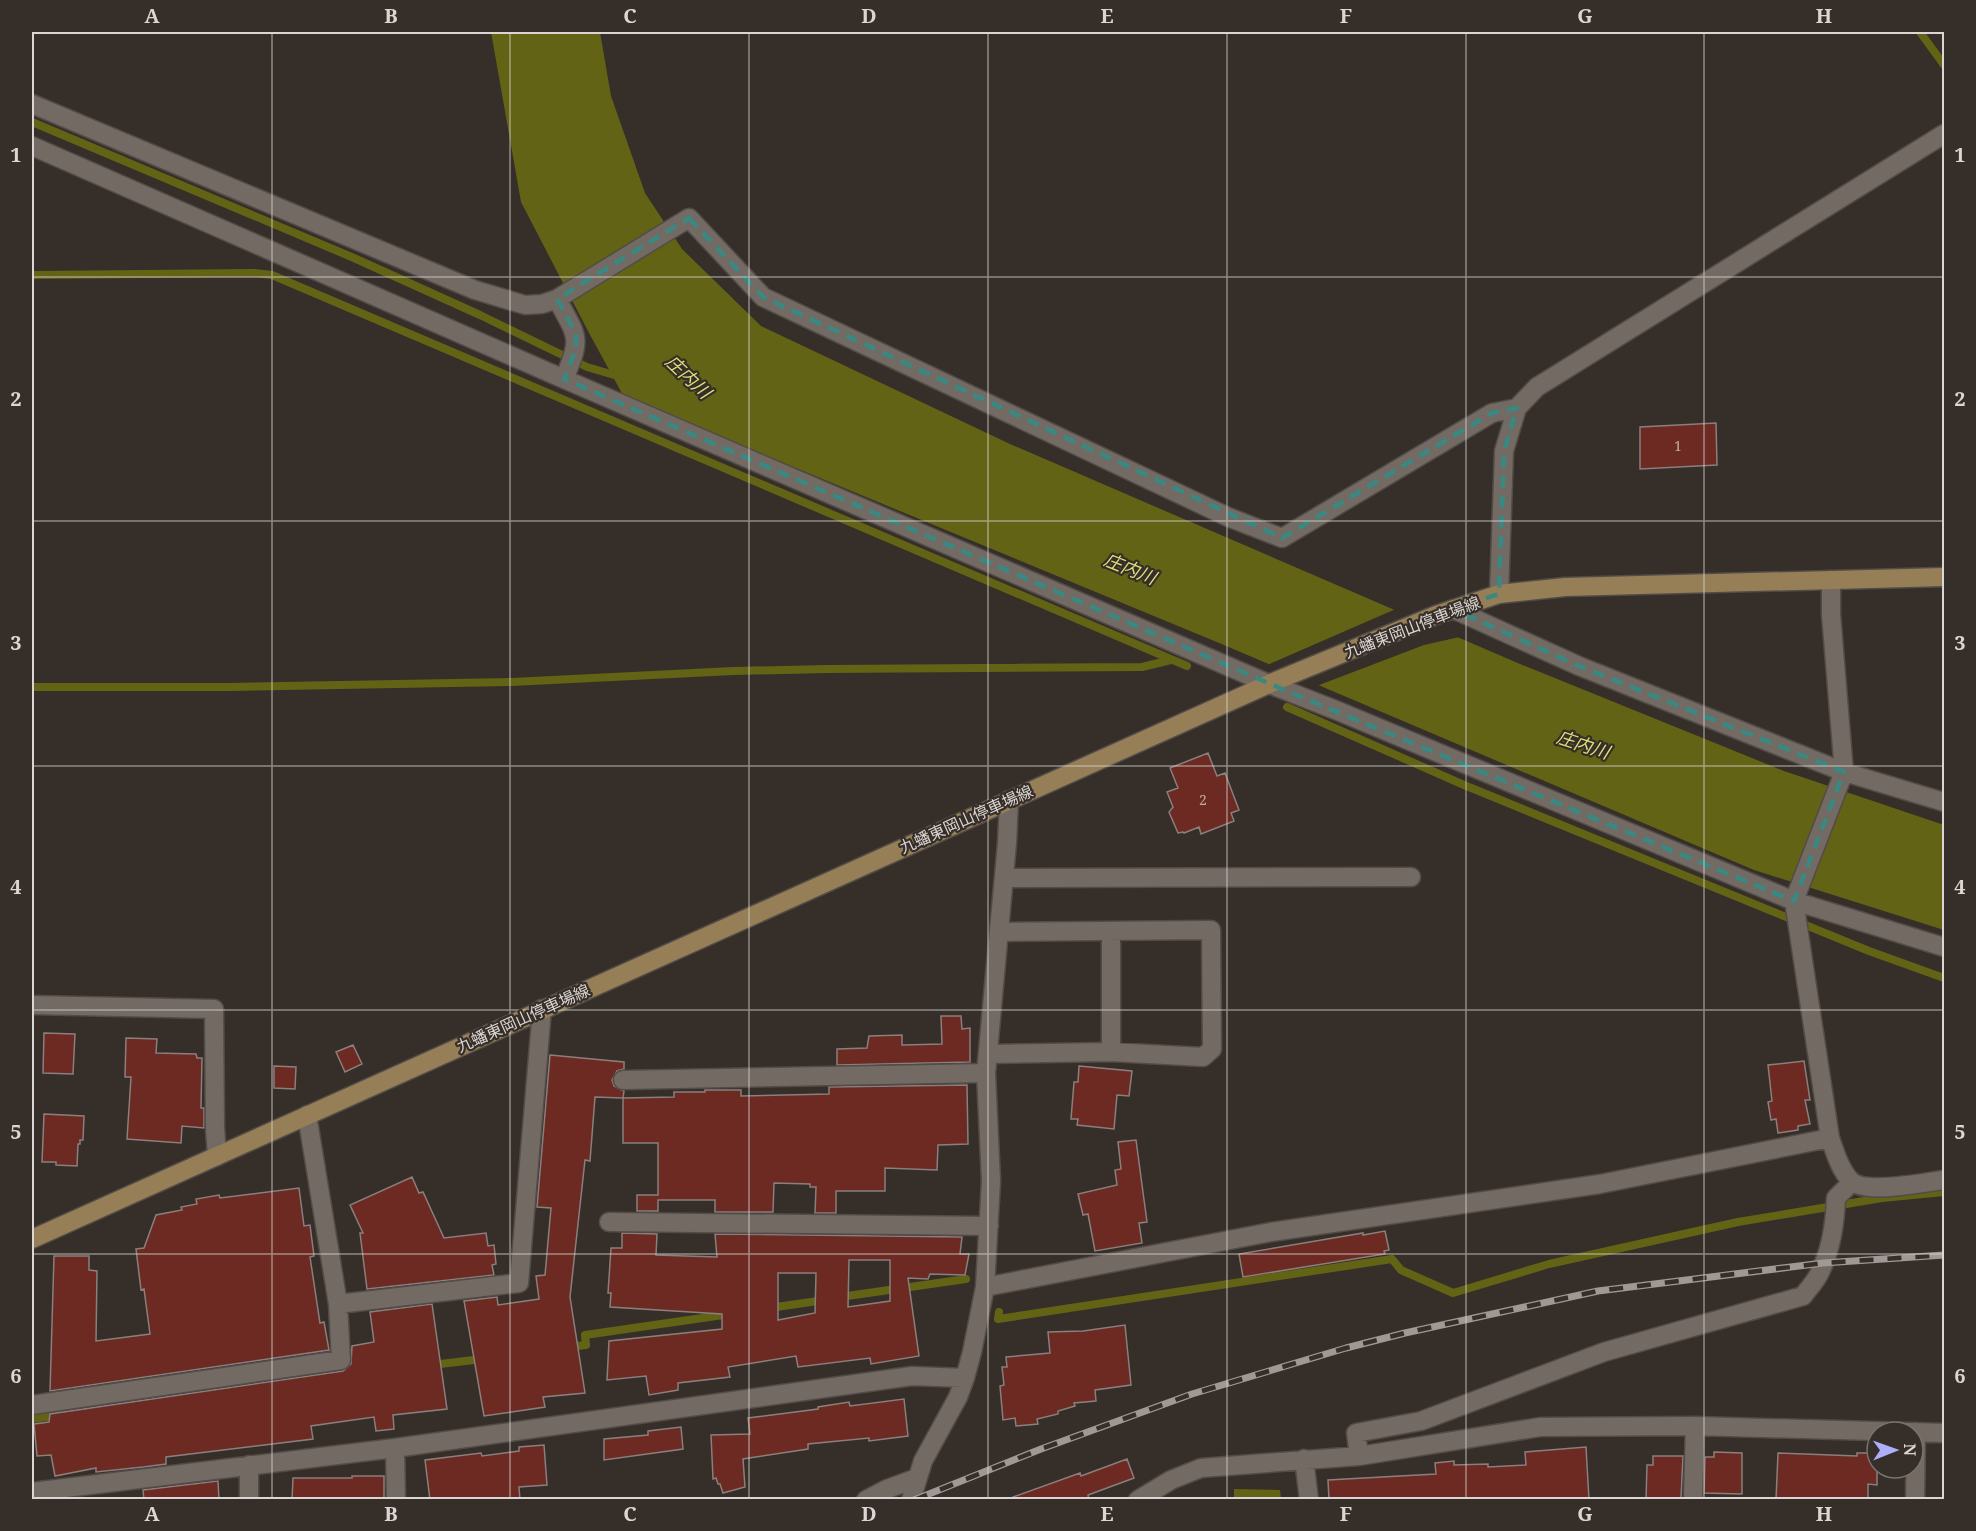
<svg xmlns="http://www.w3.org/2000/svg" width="1976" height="1531" viewBox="0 0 1976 1531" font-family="'Noto Serif','Noto Sans JP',serif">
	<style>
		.water { fill: #636315 }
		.pier { fill: #362e29 }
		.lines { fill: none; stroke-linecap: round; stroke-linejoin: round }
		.stream { stroke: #636315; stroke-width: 8 }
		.building { fill: #6c2a22; stroke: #8a7f7d; stroke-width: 1.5; fill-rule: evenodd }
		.minor-casing { stroke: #524c48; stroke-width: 21 }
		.major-casing { stroke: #524c48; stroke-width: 21 }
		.minor { stroke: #736a64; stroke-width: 18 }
		.major { stroke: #967f56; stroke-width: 18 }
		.rail-casing { stroke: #9f9995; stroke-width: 7 }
		.rail { stroke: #362e29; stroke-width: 4.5; stroke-dasharray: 14; stroke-linecap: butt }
		.marked { fill: none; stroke: #388982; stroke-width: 4.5; stroke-dasharray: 12 8; stroke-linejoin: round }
		.grid { fill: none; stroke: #dbd6d3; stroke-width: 1.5; stroke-opacity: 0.55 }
		.labels { text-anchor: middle; stroke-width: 4.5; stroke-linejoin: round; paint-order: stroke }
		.number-label { font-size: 14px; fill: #bfaba7 }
		.street-label { font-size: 16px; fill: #dbd6d3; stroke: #362e29 }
		.water-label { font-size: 18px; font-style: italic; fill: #dedf79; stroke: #362e29 }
		.neatline { fill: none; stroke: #dbd6d3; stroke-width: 2 }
		.grid-label { font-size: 20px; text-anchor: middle; font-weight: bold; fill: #dbd6d3 }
	</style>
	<rect width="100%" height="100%" fill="#362e29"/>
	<path class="water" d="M491,32H600L611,96L645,193L682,249L761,326L1010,444L1520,664L1784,771L1944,825V930L1754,870L1224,645L624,397L589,333L521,202Z
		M1234,1489L1280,1490L1281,1499H1234Z"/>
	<path class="pier" d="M1398,608L1464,636L1424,645L1314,687L1265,666Z"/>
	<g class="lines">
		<path class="stream" d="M1920,32L1944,65
			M32,122L354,258L480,315L587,367L621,377
			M32,275L254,273L272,275L1187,666
			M32,687H230L512,682L733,671L827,669L1142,667L1171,660
			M1287,707L1464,785L1869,951L1944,978
			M840,1297L966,1279
			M769,1308L825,1300
			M999,1312L998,1319L1392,1259L1401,1270L1453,1293L1549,1264L1738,1222L1882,1198L1944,1192
			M569,1347L586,1345L585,1335L730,1314
			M432,1365L482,1359
			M32,1419L60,1415"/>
	</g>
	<path class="building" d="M1716,423L1717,465L1640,469V427Z
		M1208,753L1217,776L1225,773L1239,810L1231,813L1234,821L1201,834L1199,827L1184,833L1183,832L1178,833L1169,812L1173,807L1167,792L1178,788L1170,768Z
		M941,1016H961L962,1029L970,1028V1062L837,1065V1049L867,1048L869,1036L902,1035V1045L942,1044Z
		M44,1033L75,1034L73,1074L43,1073Z
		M126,1038L157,1039L156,1053L196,1054L197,1058H202L201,1108H204V1128L182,1126L181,1143L127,1139L131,1077H125Z
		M353,1045L362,1064L345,1072L336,1052Z
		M550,1055L624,1062V1069L617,1071L612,1080L614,1086L624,1091L623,1098L595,1097L590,1161L585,1160L570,1297L585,1393L543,1397L545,1407L484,1416L464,1301L497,1297L498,1305L539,1299L536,1276L545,1275L551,1208L537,1207Z
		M1804,1061L1810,1100H1805L1810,1124L1798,1126V1130L1778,1133L1776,1119L1771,1120L1768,1102L1772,1101L1768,1065Z
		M274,1066L296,1067L295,1089L274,1088Z
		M1079,1066L1132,1071L1129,1096L1117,1095L1114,1129L1077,1125L1078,1119H1071L1074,1082H1078Z
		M967,1085L968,1144L938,1145L937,1170L885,1168V1191H836V1213H815L816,1187H810V1184L774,1183L773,1212H715V1200H658V1211H637V1195H658V1143H623V1098L674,1097V1092H705V1090H741V1096L829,1094V1087Z
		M44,1114L84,1116L83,1140H80V1144H78L77,1166L56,1165V1162H42Z
		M1136,1140L1147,1222L1139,1223L1142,1243L1095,1251L1088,1214L1083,1215L1078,1194L1117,1185L1115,1170L1121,1169L1118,1142Z
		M412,1177L419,1193L423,1192L444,1238L486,1233L488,1246L494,1245L496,1264L492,1265L494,1275L367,1289L360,1233H363L350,1205Z
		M299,1188L304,1226L310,1225L314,1256L310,1257L320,1323L324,1322L329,1350L50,1391L54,1256H89V1270L97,1271L96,1341L150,1334L144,1289L141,1290L136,1249L144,1248L156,1215L182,1210L181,1207L197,1204L196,1199L219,1195L220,1198Z
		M1385,1231L1389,1250L1384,1251L1385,1254L1243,1277L1239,1254L1363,1233V1235Z
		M622,1233L657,1234L656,1255L717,1257L715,1234L962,1237L960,1254H969L965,1275L930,1274L928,1279L908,1278L919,1356L871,1364L870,1358L798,1367L796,1356L728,1367L730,1377L678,1383V1390L649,1395L646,1376L607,1380L609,1341L722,1329V1314L610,1307L611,1293H608L611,1248H622ZM849,1260H890V1301L848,1307ZM778,1273H816L815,1313L778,1320Z
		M432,1304L447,1409L393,1415L394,1429L376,1431L374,1417L311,1426L313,1439L166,1457V1464L143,1467L96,1472V1468L55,1476L51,1455L37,1456L34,1424L49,1422L50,1414L343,1371L351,1364L352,1346L374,1342L370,1312Z
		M1125,1325L1131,1385L1095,1390L1096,1401L1074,1403L1075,1406L1058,1411V1414L1037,1419L1038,1424L1016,1426L1015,1418L1003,1420L1000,1386L1004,1385L1002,1367H1007L1006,1357L1050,1353L1048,1332L1083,1331Z
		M904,1399L908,1436L869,1441V1438L808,1444V1449L743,1459L745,1487L723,1493L720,1484H718L716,1478L713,1479L711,1435L750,1434L748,1418L818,1409V1407L849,1402L850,1406Z
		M681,1427L683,1449L604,1460V1439L648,1435V1431Z
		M544,1445L547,1485L519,1487L520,1500H430L425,1460L481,1453L482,1456L519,1451V1447Z
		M1586,1447L1589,1500H1329L1328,1480L1436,1474L1435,1463L1454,1461V1465L1488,1464V1467L1526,1465L1525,1452Z
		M1714,1452L1742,1453V1494L1704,1493L1705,1457H1714Z
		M1778,1453L1857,1456V1453H1877V1485L1868,1484V1500H1776Z
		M1653,1456H1683L1681,1498L1646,1500L1647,1465H1653Z
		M1127,1459L1134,1478L1088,1495L1089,1500H1014L1013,1497L1080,1473L1081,1476Z
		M352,1476H384V1500H292L293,1478H352Z
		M218,1481L219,1500H144L143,1490Z"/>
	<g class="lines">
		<defs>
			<path id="minor" d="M32,104L475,290L525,305L542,304L557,299L689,218L763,297L1228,517L1282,538L1492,413L1517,408
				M32,146L564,379L1269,684L1338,711L1794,901L1944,947
				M557,299C578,338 582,337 564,379
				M1499,594L1504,451L1517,408L1537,387L1944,134
				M1453,609L1579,666L1844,772L1944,802
				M1004,878L1411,877
				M1111,931V1052
				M32,1005L214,1009L215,1128L217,1156
				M988,1054L1111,1052L1203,1057L1212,1049L1211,930L999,932
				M623,1080L986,1073
				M307,1115L338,1304L519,1283L542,1009
				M1830,1138L1794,901L1844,772L1831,614V580
				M609,1222L989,1226
				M985,1287L1271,1232L1600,1184L1830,1138C1835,1152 1840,1170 1851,1181C1866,1195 1924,1182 1944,1180
				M32,1405L341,1360L338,1304
				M395,1448L396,1500
				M1359,1456L1540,1427L1695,1426L1944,1433
				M1304,1459L1309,1500
				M249,1465V1500
				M32,1492L395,1448L912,1376L965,1378
				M866,1500L887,1489L917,1478
				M911,1500L923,1461L958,1397L965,1378L972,1352L985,1287L991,1181L986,1073L1007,843L1009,800
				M1138,1500L1171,1480L1201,1468L1359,1456L1356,1433L1421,1421L1604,1352L1803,1296C1809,1288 1816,1281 1820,1272C1831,1250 1835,1223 1836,1198L1852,1182
				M1693,1500L1695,1426
				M1915,1500L1916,1432"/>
			<path id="major" d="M32,1239L1278,680L1436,615L1499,594L1565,587L1944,577"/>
		</defs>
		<use href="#minor" class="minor-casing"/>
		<use href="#major" class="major-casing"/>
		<use href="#minor" class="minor"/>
		<use href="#major" class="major"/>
		<defs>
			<path id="rail" d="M914,1500L1041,1449L1192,1394L1346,1348L1405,1333L1598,1291L1823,1263L1944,1255"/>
		</defs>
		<use href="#rail" class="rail-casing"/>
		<use href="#rail" class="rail"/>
	</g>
	<path class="marked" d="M689,218L763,297L1282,538L1492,413L1517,408L1504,451L1499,594L1453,609L1579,666L1844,772L1794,901L1289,692L564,379L576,349V334L557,299Z"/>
	<path class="grid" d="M272,32V1500M510,32V1500M749,32V1500M988,32V1500M1227,32V1500M1466,32V1500M1704,32V1500M32,277H1944M32,521H1944M32,766H1944M32,1010H1944M32,1254H1944"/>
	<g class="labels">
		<g class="number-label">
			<text x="1678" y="451">1</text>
			<text x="1203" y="805">2</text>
		</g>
		<g class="street-label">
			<text transform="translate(1412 627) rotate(-21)" y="6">九蟠東岡山停車場線</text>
			<text transform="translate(966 819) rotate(-24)" y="6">九蟠東岡山停車場線</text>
			<text transform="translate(523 1018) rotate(-24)" y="6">九蟠東岡山停車場線</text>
		</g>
		<g class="water-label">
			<text transform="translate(688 377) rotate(43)" y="6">庄内川</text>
			<text transform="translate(1130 569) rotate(22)" y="6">庄内川</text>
			<text transform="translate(1583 745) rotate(18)" y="6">庄内川</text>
		</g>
	</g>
	<rect width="1976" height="1531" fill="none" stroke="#362e29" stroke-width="66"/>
	<g transform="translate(1895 1450) rotate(89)"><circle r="28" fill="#362e29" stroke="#78716d" stroke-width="1.5"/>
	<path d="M0-4.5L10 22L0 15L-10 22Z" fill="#adaffb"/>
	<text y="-9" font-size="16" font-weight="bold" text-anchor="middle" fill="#dbd6d3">N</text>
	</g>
	<rect x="33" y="33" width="1910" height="1465" class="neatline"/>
	<g class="grid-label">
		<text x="152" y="23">A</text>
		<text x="391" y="23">B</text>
		<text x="630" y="23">C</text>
		<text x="869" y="23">D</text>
		<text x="1107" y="23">E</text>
		<text x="1346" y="23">F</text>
		<text x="1585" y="23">G</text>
		<text x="1824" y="23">H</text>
		<text x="16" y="162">1</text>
		<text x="1960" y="162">1</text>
		<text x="16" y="406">2</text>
		<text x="1960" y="406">2</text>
		<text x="16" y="650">3</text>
		<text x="1960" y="650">3</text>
		<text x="16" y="894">4</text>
		<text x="1960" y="894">4</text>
		<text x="16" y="1139">5</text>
		<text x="1960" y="1139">5</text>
		<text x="16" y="1383">6</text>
		<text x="1960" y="1383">6</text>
		<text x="152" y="1521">A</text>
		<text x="391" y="1521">B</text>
		<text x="630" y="1521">C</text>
		<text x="869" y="1521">D</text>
		<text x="1107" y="1521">E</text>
		<text x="1346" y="1521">F</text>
		<text x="1585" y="1521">G</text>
		<text x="1824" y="1521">H</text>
	</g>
</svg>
